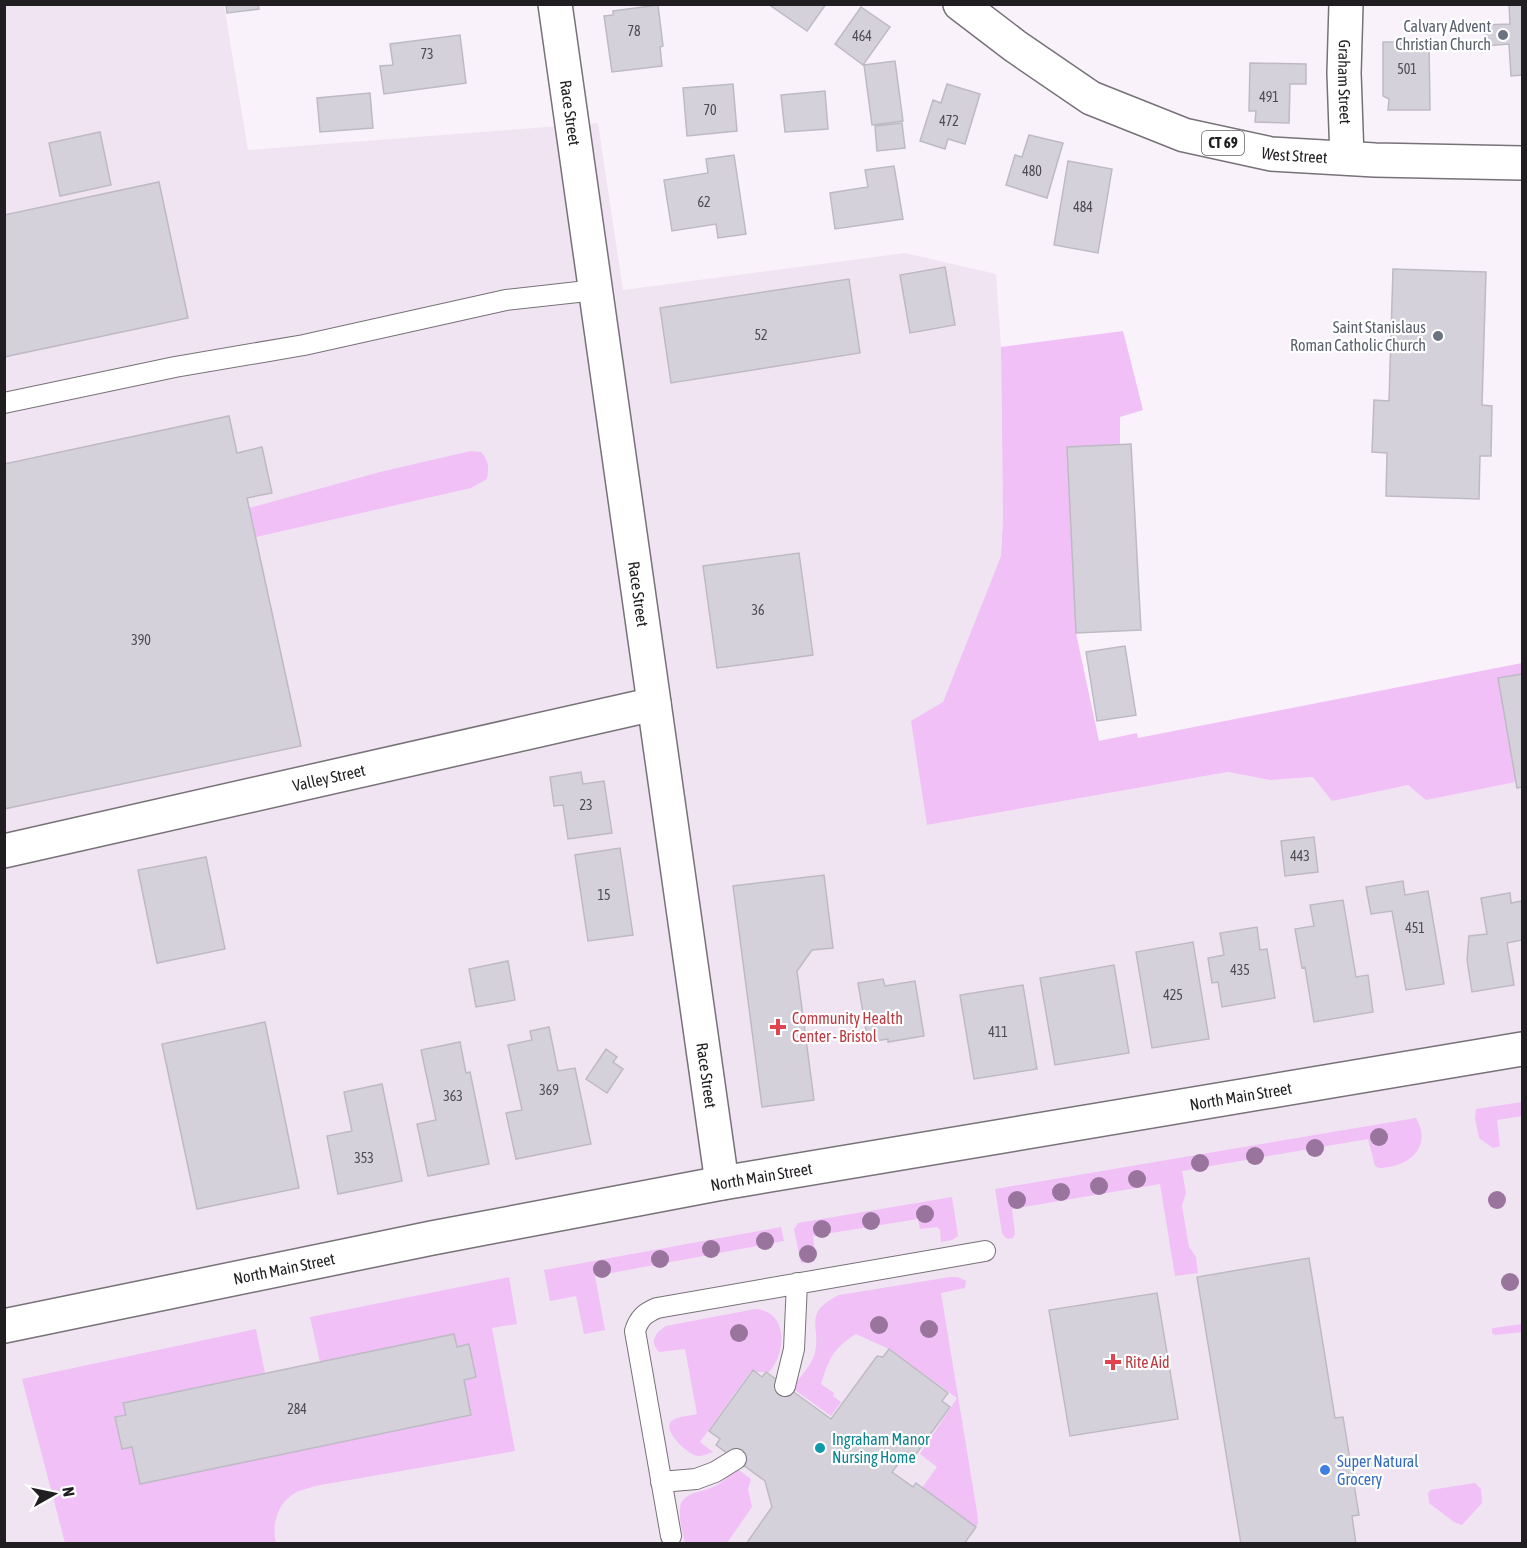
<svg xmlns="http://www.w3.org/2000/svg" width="1527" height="1548" viewBox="0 0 1527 1548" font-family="'Asap Condensed',sans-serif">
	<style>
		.built { fill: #f1e4f2 }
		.green { fill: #f0c0f7 }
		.building { fill: #d5d1db; stroke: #bebac4; stroke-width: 1.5 }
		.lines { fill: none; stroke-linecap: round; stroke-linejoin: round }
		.service-casing { stroke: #777178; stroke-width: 22 }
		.minor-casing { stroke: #777178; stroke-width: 36 }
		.tertiary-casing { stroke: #777178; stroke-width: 36 }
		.primary-casing { stroke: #777178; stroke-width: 36 }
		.service { stroke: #fff; stroke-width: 20 }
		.minor { stroke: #fff; stroke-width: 33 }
		.tertiary { stroke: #fff; stroke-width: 33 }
		.primary { stroke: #fff; stroke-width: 33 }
		.tree { fill: #99759e }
		.worship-dot { fill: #6b7280; stroke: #fff; stroke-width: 2 }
		.health-dot { fill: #e0444e; stroke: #fff; stroke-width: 2 }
		.culture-dot { fill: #0f9aa8; stroke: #fff; stroke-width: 2 }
		.shop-dot { fill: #3f7fe0; stroke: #fff; stroke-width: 2 }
		.labels { text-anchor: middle; stroke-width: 4.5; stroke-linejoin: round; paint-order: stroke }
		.number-label { font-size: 14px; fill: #4e4b50 }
		.shield { fill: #fff; stroke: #646264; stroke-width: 1.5 }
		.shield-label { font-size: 15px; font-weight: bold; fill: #211e21 }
		.worship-label { font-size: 16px; fill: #5b616d; stroke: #fff; text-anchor: end }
		.street-label { font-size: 16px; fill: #211e21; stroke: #fff }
		.health-label { font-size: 16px; fill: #be3a42; stroke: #fff; text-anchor: start }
		.culture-label { font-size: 16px; fill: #0d838f; stroke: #fff; text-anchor: start }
		.shop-label { font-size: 16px; fill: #366cbe; stroke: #fff; text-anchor: start }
	</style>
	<rect width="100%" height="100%" fill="#f9f2fa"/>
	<path class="built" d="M5,5H224L248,150L598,123L623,290L905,253L996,274L1001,347L1002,448L1003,518L1001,556L943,702L927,825L1228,772L1270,780L1314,777L1408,785L1426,799L1516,782L1517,788L1522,787V1543L5,1544Z"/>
	<path class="green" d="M1123,331L1143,410L1120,417V445L1067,448L1076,633L1099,741L1137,733L1138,738L1522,663V674L1498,678L1516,782L1426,800L1408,785L1332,801L1313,777L1270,780L1228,772L927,825L911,721L943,702L1001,556L1003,518L1001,347Z
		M471,451L481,452C489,461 489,467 487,479L471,488L256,537L249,508L380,472Z
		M1522,1102V1116L1497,1120L1500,1146L1493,1148L1479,1138L1475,1118L1476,1109Z
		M1416,1118C1431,1143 1414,1163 1389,1167C1382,1168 1380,1169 1375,1166L1368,1139L1182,1171L1186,1193L1182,1206L1189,1247L1196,1257L1198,1273L1175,1276L1160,1184L1012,1209L1015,1234L1013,1238C1007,1240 1005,1238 1002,1233L995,1189Z
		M952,1197L958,1236L952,1240L941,1242L940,1230L937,1227L920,1229L918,1219L813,1236L815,1254L811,1261L801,1263L794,1229L798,1223Z
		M781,1227L784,1241L595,1276L605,1330L584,1334L576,1296L550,1301L544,1270Z
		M509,1277L517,1324L492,1328L515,1451L315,1486C308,1489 298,1490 292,1495C276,1506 272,1526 276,1543H65L22,1379L256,1329L265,1373L123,1403L126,1415L115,1418L121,1448L132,1447L140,1484L471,1415L464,1380L476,1377L469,1344L457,1347L454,1334L320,1362L310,1317Z
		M950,1277H958L966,1281L965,1288L941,1293L977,1512L978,1523L973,1532L919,1492L937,1467L920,1454L957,1398L889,1349L856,1334C833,1348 829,1359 821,1384L834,1393L833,1396L841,1402L831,1416L792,1388C799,1378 810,1367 814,1356C823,1328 800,1314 839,1295Z
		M755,1309C788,1311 787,1352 769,1372H750L700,1442L713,1452C709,1453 704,1456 699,1456C688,1456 659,1428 673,1420C679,1416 690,1416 697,1414L685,1349L659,1352C649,1342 655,1333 666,1326Z
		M1522,1324V1332L1495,1335L1492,1333V1328H1494Z
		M736,1468L751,1479L748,1489L752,1507L727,1543H685C683,1533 679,1520 680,1510C680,1492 701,1493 713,1487C723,1483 729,1476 736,1468Z
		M1475,1483L1481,1489L1482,1503L1462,1525L1454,1522L1429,1503L1428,1494L1430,1490Z"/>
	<path class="building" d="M226,4H258L259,9L227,13Z
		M772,4H826L807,31L771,6Z
		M1509,4H1522V75L1511,76L1509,44L1485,46L1484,25L1510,24Z
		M658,5L663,46L660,47L662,66L612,72L604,16L613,15V11Z
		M861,7L890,27L863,65L835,44Z
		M460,35L466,83L384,94L380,66L393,65L390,44Z
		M1383,42H1429L1430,110H1388L1389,99L1383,96Z
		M895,61L903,121L872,125L864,65Z
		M1250,63L1306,64V84H1290L1289,123L1255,122L1256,111H1249Z
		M733,84L737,131L687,136L683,88Z
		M947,84L980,94L965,144L948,139L945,149L920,141L933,100L941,103Z
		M825,91L828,129L785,132L781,95Z
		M370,93L373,128L320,132L317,98Z
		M902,123L905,148L877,151L875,126Z
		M100,132L111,185L60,196L49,143Z
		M1029,135L1063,143L1047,198L1006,185L1015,155L1022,157Z
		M734,155L746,234L718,238L716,224L672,231L664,180L708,173L706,159Z
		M1068,161L1112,169L1098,253L1054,245Z
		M894,166L903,219L835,229L830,193L868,187L865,170Z
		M159,182L188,318L4,357V215Z
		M945,267L955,325L910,333L900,275Z
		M1393,269L1486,272L1482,405L1492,406L1491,456H1480L1479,499L1386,496L1387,453L1372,452L1374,400L1389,401Z
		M849,279L860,353L671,383L660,308Z
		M229,416L237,453L262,447L272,493L247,498L301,746L4,809V464Z
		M1131,444L1141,630L1076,633L1067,447Z
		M799,553L813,655L717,668L703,566Z
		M1125,646L1136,715L1097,721L1086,652Z
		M1522,674V787L1517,788L1498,678Z
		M581,772L583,784L604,781L612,833L568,839L563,805L554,806L550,777Z
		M1314,837L1318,872L1285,876L1281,841Z
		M620,848L633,935L588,941L575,855Z
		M206,857L225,949L157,963L138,870Z
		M824,875L833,948L812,950L797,971L814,1100L762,1107L733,886Z
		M1403,881L1405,895L1428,891L1444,984L1406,990L1392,911L1371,914L1366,887Z
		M1510,893L1511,903L1522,901V940L1507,943L1514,985L1472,992L1467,960L1469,936L1487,934L1481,898Z
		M1343,900L1356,977L1368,975L1373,1012L1314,1022L1305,967L1302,968L1295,929L1314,926L1310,905Z
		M1257,927L1260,950L1267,949L1275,998L1222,1007L1218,982L1212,983L1208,958L1224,955L1220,933Z
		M1193,942L1209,1039L1152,1048L1136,952Z
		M508,961L515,1000L476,1007L469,969Z
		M1114,965L1129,1053L1055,1065L1040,978Z
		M883,979L885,986L915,981L924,1036L888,1042V1039L868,1042L858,983Z
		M1023,985L1037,1069L974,1079L960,995Z
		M265,1022L299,1188L197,1209L162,1044Z
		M549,1027L558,1071L575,1068L591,1144L516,1159L506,1113L522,1110L508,1045L532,1040L530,1031Z
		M460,1042L466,1073L470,1072L489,1164L428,1176L417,1124L436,1120L421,1050Z
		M606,1049L617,1057L613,1062L623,1069L607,1093L586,1079Z
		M382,1084L402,1181L338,1194L327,1136L352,1131L344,1092Z
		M1309,1258L1335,1418L1343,1417L1359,1515L1352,1516L1356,1544H1241L1197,1277Z
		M1157,1293L1178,1419L1070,1436L1049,1310Z
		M454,1334L457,1347L469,1344L476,1377L464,1380L471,1415L140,1484L132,1447L122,1449L115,1417L126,1415L123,1403Z
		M889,1349L948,1393L942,1401L950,1407L914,1457L907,1452L892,1472L913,1487L916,1483L976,1527L964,1544H746L772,1507L765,1481L716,1445L720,1439L709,1431L753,1370L762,1377L766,1372L831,1419L877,1356L883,1357Z"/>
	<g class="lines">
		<defs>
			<path id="service" d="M4,403L175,367L304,345L506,300L596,290
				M785,1386L794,1349L797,1283
				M661,1482L696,1479L715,1472L736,1459
				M671,1536L635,1331C639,1318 645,1313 657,1308L985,1251"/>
			<g id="minor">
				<path id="s1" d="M555,4L722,1183"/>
				<path id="s2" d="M1346,4L1344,73L1347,158"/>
				<path id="s3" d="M4,851L654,704"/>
			</g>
			<g id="tertiary">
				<path id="s4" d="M4,1326L432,1238L722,1183L1522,1049"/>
			</g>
			<g id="primary">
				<path id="s5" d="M960,4L1015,46L1091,98L1184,135L1271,154L1375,160L1522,163"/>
			</g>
		</defs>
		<use href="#service" class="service-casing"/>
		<use href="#minor" class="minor-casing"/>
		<use href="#tertiary" class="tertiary-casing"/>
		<use href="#primary" class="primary-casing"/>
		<use href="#service" class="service"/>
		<use href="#minor" class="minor"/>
		<use href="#tertiary" class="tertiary"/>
		<use href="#primary" class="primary"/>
	</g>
	<g class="tree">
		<circle cx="1379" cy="1137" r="9"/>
		<circle cx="1315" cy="1148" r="9"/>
		<circle cx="1255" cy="1156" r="9"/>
		<circle cx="1200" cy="1163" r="9"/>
		<circle cx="1137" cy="1179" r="9"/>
		<circle cx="1099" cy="1186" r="9"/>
		<circle cx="1061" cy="1192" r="9"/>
		<circle cx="1017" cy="1200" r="9"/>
		<circle cx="1497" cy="1200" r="9"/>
		<circle cx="925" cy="1214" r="9"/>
		<circle cx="871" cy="1221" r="9"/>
		<circle cx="822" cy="1229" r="9"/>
		<circle cx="765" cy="1241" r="9"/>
		<circle cx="711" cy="1249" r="9"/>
		<circle cx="808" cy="1254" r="9"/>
		<circle cx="660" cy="1259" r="9"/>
		<circle cx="602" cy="1269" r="9"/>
		<circle cx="1510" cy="1282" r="9"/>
		<circle cx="879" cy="1325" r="9"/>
		<circle cx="929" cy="1329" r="9"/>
		<circle cx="739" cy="1333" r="9"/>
	</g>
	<g class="worship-dot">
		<circle cx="1503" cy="35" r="6"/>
		<circle cx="1438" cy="336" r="6"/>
	</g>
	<g class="health-dot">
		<path d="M775 1018h6v6h6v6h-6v6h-6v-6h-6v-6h6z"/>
		<path d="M1110 1353h6v6h6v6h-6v6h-6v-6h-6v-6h6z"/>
	</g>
	<circle class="culture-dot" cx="820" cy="1448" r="6"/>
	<circle class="shop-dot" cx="1325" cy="1470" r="6"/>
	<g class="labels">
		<g class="number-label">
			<text x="634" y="36">78</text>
			<text x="862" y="41">464</text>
			<text x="427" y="59">73</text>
			<text x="1407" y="74">501</text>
			<text x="1269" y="102">491</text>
			<text x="710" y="115">70</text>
			<text x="949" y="126">472</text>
			<text x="1032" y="176">480</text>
			<text x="704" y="207">62</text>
			<text x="1083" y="212">484</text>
			<text x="761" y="340">52</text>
			<text x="758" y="615">36</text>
			<text x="141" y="645">390</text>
			<text x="586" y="810">23</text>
			<text x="1300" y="861">443</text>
			<text x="604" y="900">15</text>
			<text x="1415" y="933">451</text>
			<text x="1240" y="975">435</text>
			<text x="1173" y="1000">425</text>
			<text x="998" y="1037">411</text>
			<text x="549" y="1095">369</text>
			<text x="453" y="1101">363</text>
			<text x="364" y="1163">353</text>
			<text x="297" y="1414">284</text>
		</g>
		<rect class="shield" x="1202" y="131" width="42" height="24" rx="4.5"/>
		<g class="shield-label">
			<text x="1223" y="148">CT 69</text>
		</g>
		<g class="worship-label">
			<text x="1491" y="32">Calvary Advent<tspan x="1491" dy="18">Christian Church</tspan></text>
			<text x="1426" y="333">Saint Stanislaus<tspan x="1426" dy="18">Roman Catholic Church</tspan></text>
		</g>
		<g class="street-label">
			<text dy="6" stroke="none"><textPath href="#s2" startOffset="78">Graham Street</textPath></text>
			<text dy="6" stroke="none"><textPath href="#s1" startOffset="110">Race Street</textPath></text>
			<text dy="6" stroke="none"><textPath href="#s5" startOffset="374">West Street</textPath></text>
			<text dy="6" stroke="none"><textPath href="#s1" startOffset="596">Race Street</textPath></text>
			<text dy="6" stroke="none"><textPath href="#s3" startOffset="333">Valley Street</textPath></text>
			<text dy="6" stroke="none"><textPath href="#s1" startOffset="1082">Race Street</textPath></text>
			<text dy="6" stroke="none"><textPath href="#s4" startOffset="1258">North Main Street</textPath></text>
			<text dy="6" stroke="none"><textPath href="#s4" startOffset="772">North Main Street</textPath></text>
			<text dy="6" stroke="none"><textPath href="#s4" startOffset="286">North Main Street</textPath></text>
		</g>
		<g class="health-label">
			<text x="792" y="1024">Community Health<tspan x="792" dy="18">Center - Bristol</tspan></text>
			<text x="1125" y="1368">Rite Aid</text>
		</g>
		<g class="culture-label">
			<text x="832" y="1445">Ingraham Manor<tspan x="832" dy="18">Nursing Home</tspan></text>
		</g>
		<g class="shop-label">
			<text x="1337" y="1467">Super Natural<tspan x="1337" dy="18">Grocery</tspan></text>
		</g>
	</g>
	<rect width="1527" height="1548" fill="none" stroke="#211e21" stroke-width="12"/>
	<g transform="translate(54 1494) rotate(81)" stroke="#ffffff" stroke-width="4.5" paint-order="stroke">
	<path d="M0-4.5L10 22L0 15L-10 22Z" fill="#211e21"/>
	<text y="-9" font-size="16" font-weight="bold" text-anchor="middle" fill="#211e21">N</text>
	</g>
</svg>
